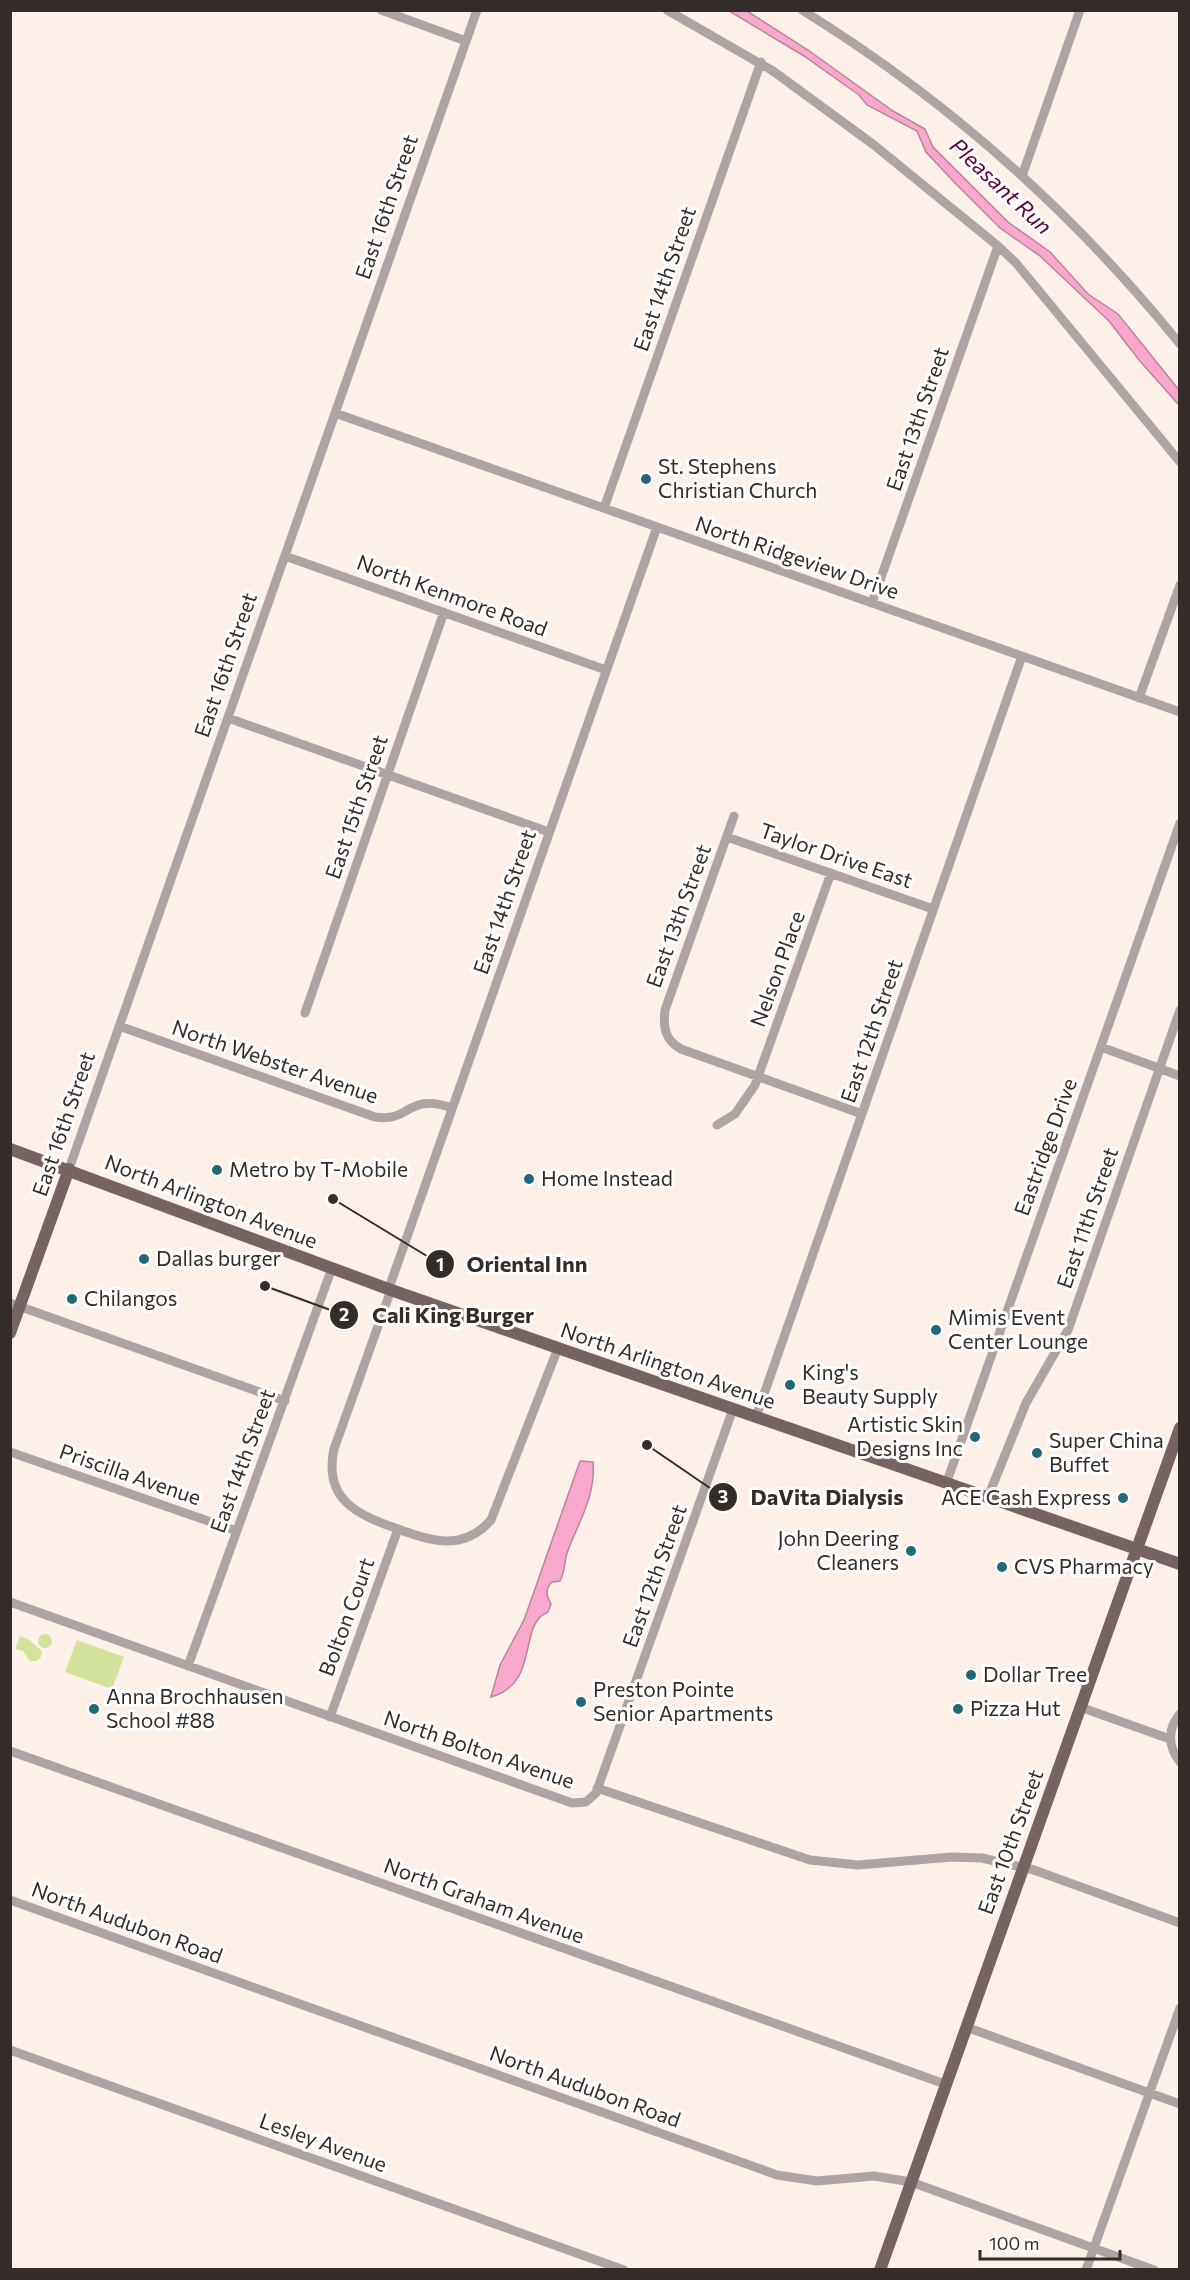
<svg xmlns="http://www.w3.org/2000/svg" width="1190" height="2280" viewBox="0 0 1190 2280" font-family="Commissioner,sans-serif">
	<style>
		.green { fill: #d3e39b }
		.water { fill: #f8a8cc; stroke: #bd839b; stroke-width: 1.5 }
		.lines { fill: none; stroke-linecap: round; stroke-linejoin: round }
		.minor { stroke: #afa4a4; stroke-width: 9 }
		.major { stroke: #766463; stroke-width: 12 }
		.poi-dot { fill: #226978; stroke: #fff; stroke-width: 2 }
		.labels { text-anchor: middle; stroke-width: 6; stroke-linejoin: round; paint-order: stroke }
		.street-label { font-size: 21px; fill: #342c28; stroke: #fff }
		.poi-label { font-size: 21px; fill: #342c28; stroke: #fff; text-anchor: start }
		.water-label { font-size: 22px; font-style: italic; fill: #5e003a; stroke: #fff }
		.leader { fill: none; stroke: #342c28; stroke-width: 2 }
		.callout-dot { fill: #342c28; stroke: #fff; stroke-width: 2 }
		.mark-label { font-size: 18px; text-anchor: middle; font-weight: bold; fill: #fff }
		.callout-label { font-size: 22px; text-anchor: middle; font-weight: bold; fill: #342c28; stroke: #fff; stroke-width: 6; stroke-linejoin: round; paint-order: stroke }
	</style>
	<rect width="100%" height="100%" fill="#fcf0e9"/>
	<path class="green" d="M38 1641a7 7 0 1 1 14 0a7 7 0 1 1-14 0Z
		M20,1636L28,1639L42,1651L41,1657L36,1661H30L23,1651L15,1649Z
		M77,1640L124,1657L112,1689L65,1672Z"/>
	<path class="water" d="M729,11H747L808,50L893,111L925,129L933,147L1008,222L1050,252L1088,294L1118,314L1179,390V405L1139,360L1109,321L1040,256L1000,228L956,184L926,152L917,131L867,105L859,95L804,56Z
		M580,1461L593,1462C596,1496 578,1523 567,1553C564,1563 565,1572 560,1581L552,1582C545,1589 546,1595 551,1604L548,1612C517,1624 541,1683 491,1697L500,1665L524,1620Z"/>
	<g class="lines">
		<path class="minor" d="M381,10L466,41
			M667,10L773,71L874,145L998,246L1016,263L1180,462
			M802,10C946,99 1073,212 1180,344
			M1022,176L1080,10
			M335,413L1180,712
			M604,508L761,62
			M285,556L606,670
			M872,603L998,246
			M1139,698L1180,585
			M228,718L549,832
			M734,816L665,1010C663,1028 665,1040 681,1049L862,1114
			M727,837L933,909
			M305,1013L444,612
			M119,1026L375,1117C410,1123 407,1092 452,1108
			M1101,1047L1180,1076
			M717,1125L735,1114L755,1085L831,873
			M69,1169L477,10
			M389,1288L657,527
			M391,1290L334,1449C323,1500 358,1515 398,1529C432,1542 464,1551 491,1520L558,1348
			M10,1303L285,1401
			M756,1417L1022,656
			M10,1452L237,1531
			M946,1484L1180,823
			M988,1497L1026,1403L1068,1330L1180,1010
			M10,1602L572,1803L586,1802L596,1793L733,1409
			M188,1666L332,1268
			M1080,1707L1170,1739
			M1180,1714C1167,1729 1168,1747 1180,1762
			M330,1717L398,1529
			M10,1751L945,2084
			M597,1788L810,1860L858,1865L952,1857L982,1858L1034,1870L1180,1923
			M10,1900L777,2175L817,2181L874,2176L911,2182L1154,2270
			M966,2027L1180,2104
			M10,2050L624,2270
			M1086,2270L1180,2008"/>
		<path class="major" d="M10,1149L391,1290L1180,1564
			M10,1333L69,1169
			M880,2270L1180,1428"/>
	</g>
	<g class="poi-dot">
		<circle cx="646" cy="479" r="6"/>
		<circle cx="217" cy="1170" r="6"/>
		<circle cx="529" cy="1179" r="6"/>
		<circle cx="144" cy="1259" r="6"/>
		<circle cx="72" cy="1299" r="6"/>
		<circle cx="936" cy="1330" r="6"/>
		<circle cx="790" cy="1385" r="6"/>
		<circle cx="975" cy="1437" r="6"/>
		<circle cx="1037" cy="1453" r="6"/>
		<circle cx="1123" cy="1498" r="6"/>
		<circle cx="911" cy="1551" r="6"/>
		<circle cx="1002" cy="1567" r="6"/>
		<circle cx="971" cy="1675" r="6"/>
		<circle cx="581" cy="1702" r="6"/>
		<circle cx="94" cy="1709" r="6"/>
		<circle cx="958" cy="1709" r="6"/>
	</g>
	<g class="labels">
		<g class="street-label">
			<text transform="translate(387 207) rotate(-71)" y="7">East 16th Street</text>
			<text transform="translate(665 279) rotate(-71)" y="7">East 14th Street</text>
			<text transform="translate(918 419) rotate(-71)" y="7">East 13th Street</text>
			<text transform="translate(797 558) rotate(19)" y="7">North Ridgeview Drive</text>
			<text transform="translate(452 596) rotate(20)" y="7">North Kenmore Road</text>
			<text transform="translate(226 665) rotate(-71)" y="7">East 16th Street</text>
			<text transform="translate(357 807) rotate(-71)" y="7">East 15th Street</text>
			<text transform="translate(836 856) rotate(19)" y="7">Taylor Drive East</text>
			<text transform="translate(505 902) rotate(-71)" y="7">East 14th Street</text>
			<text transform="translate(679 916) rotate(-70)" y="7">East 13th Street</text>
			<text transform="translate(778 969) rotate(-70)" y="7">Nelson Place</text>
			<text transform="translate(872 1031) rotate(-71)" y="7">East 12th Street</text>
			<text transform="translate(275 1062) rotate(19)" y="7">North Webster Avenue</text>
			<text transform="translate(64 1124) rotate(-71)" y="7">East 16th Street</text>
			<text transform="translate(1046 1147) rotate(-70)" y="7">Eastridge Drive</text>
			<text transform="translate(211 1202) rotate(21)" y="7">North Arlington Avenue</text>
			<text transform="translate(1088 1218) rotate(-71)" y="7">East 11th Street</text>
			<text transform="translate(668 1366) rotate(19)" y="7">North Arlington Avenue</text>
			<text transform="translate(243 1461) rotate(-70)" y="7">East 14th Street</text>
			<text transform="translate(130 1475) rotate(19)" y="7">Priscilla Avenue</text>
			<text transform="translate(655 1576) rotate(-70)" y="7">East 12th Street</text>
			<text transform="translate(347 1617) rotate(-70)" y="7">Bolton Court</text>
			<text transform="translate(479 1750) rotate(19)" y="7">North Bolton Avenue</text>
			<text transform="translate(1011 1842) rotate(-70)" y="7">East 10th Street</text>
			<text transform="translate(484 1901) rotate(20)" y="7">North Graham Avenue</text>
			<text transform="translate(127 1923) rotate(20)" y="7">North Audubon Road</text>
			<text transform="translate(585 2087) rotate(20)" y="7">North Audubon Road</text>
			<text transform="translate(323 2143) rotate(20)" y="7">Lesley Avenue</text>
		</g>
		<g class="poi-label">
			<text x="658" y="474">St. Stephens<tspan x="658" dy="24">Christian Church</tspan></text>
			<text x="229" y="1177">Metro by T-Mobile</text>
			<text x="541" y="1186">Home Instead</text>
			<text x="156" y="1266">Dallas burger</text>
			<text x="84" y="1306">Chilangos</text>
			<text x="948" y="1325">Mimis Event<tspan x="948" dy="24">Center Lounge</tspan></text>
			<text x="802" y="1380">King's<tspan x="802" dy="24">Beauty Supply</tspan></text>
			<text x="963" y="1432" text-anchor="end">Artistic Skin<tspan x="963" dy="24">Designs Inc</tspan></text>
			<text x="1049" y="1448">Super China<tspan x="1049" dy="24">Buffet</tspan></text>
			<text x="1111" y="1505" text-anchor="end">ACE Cash Express</text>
			<text x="899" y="1546" text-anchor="end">John Deering<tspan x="899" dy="24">Cleaners</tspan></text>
			<text x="1014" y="1574">CVS Pharmacy</text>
			<text x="983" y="1682">Dollar Tree</text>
			<text x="593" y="1697">Preston Pointe<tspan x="593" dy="24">Senior Apartments</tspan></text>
			<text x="106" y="1704">Anna Brochhausen<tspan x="106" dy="24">School #88</tspan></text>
			<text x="970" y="1716">Pizza Hut</text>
		</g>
		<g class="water-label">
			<text transform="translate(1001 186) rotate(43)" y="8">Pleasant Run</text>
		</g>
	</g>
	<path class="leader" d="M333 1199L440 1264M265 1286L344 1315M647 1445L723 1497"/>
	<g class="callout-dot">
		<circle cx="333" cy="1199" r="6"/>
		<circle cx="265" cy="1286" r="6"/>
		<circle cx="647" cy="1445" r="6"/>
		<circle cx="440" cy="1264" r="15"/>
		<circle cx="344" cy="1315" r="15"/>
		<circle cx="723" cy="1497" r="15"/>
	</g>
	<g class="mark-label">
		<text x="440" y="1271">1</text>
		<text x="344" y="1321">2</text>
		<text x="723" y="1503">3</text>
	</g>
	<g class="callout-label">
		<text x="527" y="1272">Oriental Inn</text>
		<text x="453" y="1323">Cali King Burger</text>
		<text x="827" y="1505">DaVita Dialysis</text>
	</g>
	<rect width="1190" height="2280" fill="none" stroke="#342c28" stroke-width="24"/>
	<path d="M980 2250v9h140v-9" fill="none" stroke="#342c28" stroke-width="3"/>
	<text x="989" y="2250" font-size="18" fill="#342c28" stroke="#ffffff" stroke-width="4.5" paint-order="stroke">100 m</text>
</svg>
